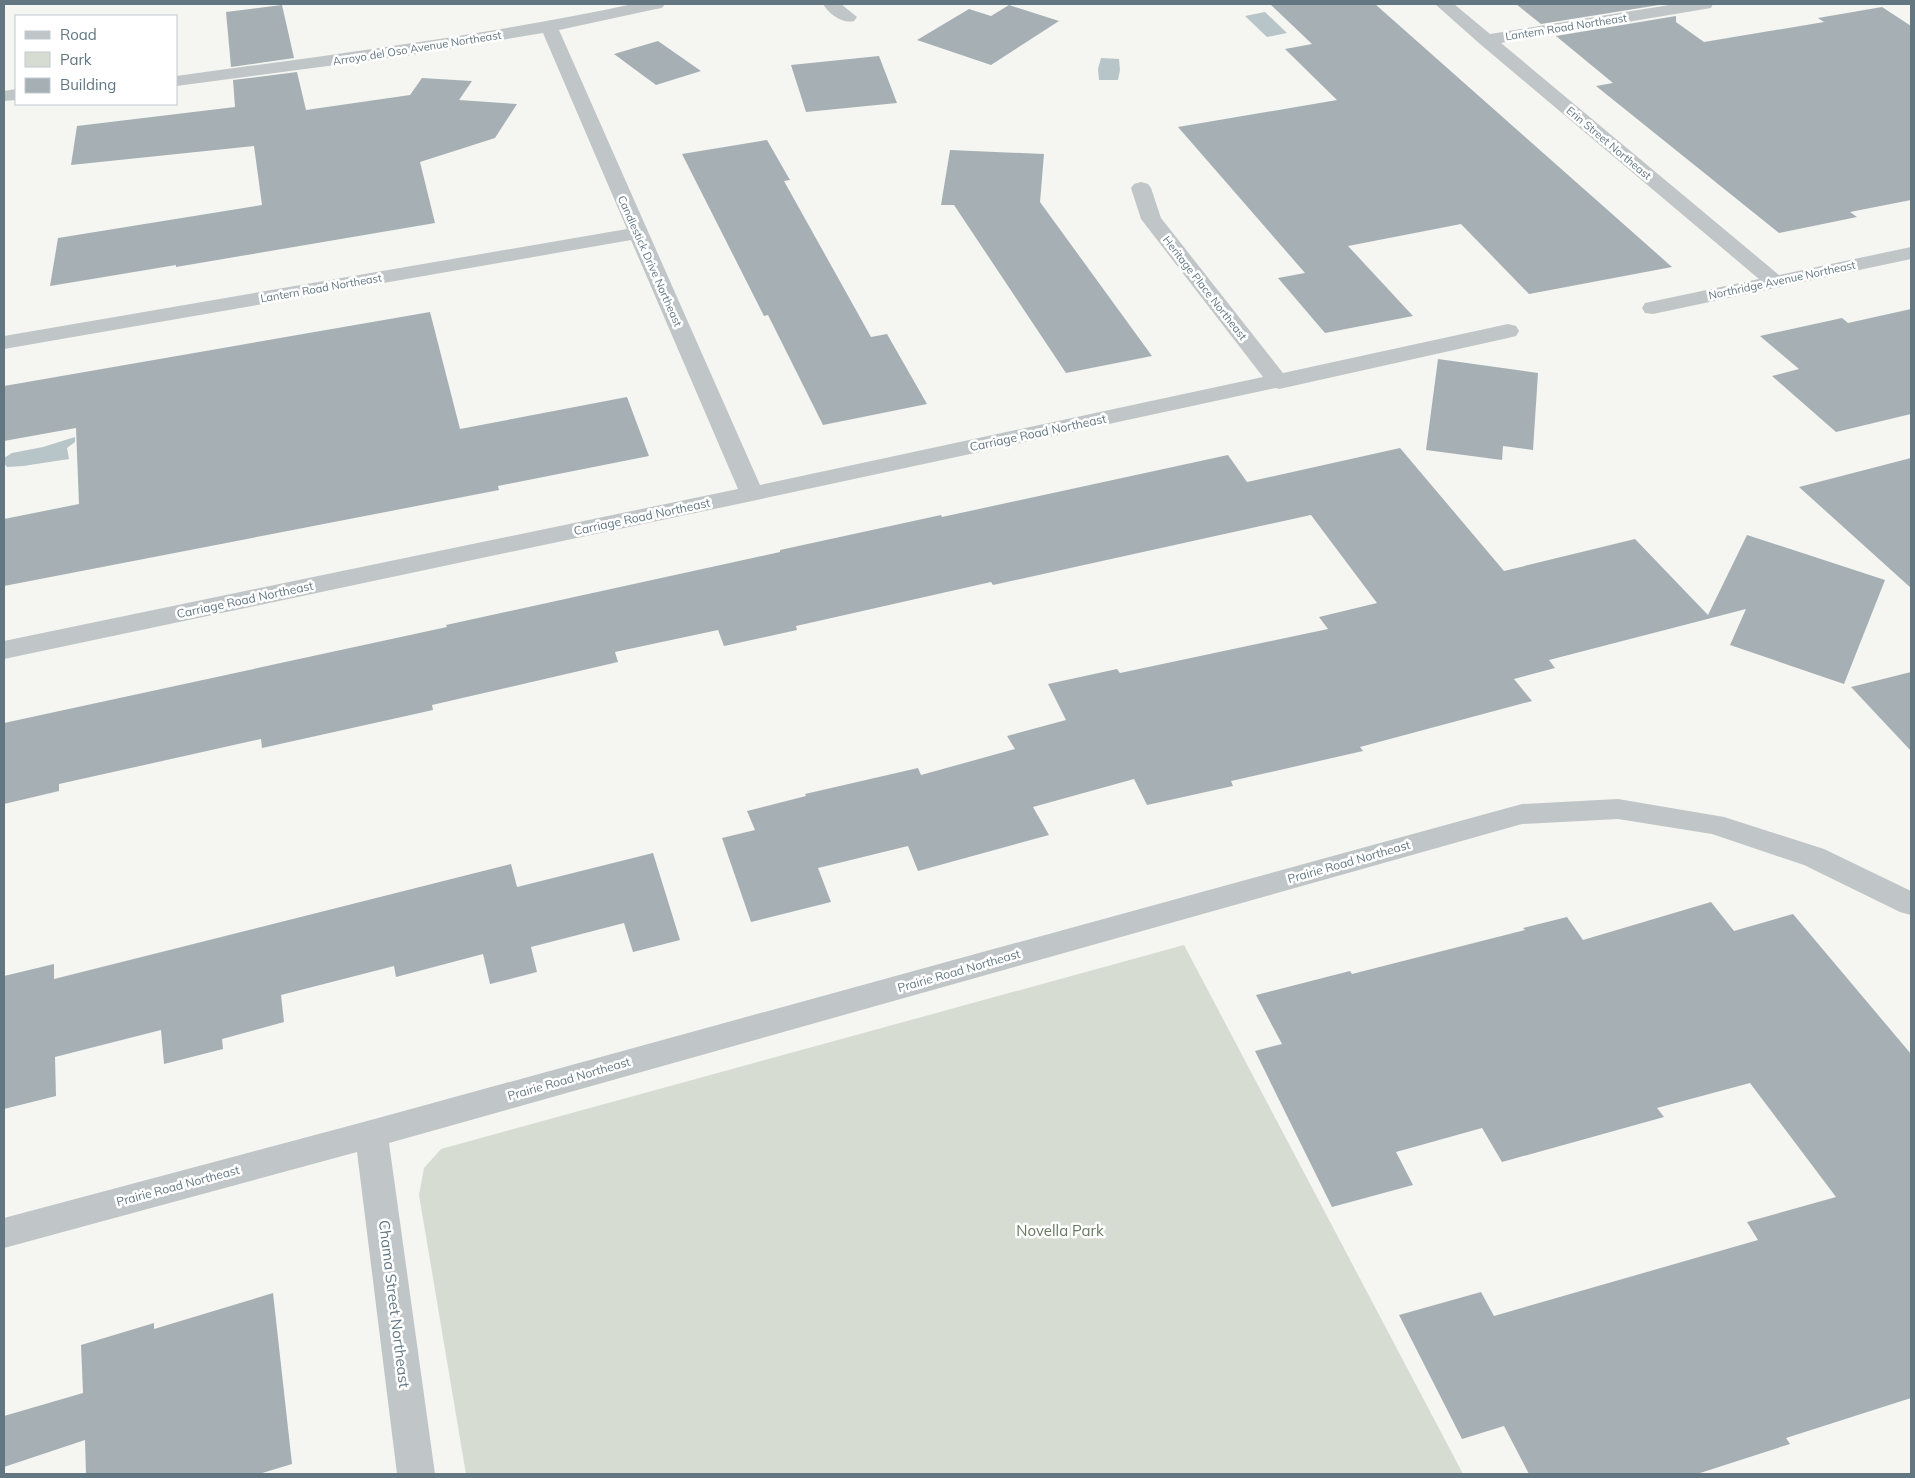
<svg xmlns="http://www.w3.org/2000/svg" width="1915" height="1478" viewBox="0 0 1915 1478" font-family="Mulish,sans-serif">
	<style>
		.green { fill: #d6dcd2 }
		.water { fill: #b7c5c8 }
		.building { fill: #a6b0b4 }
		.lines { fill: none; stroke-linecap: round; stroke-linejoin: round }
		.minor { fill: #c0c5c7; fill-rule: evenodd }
		.labels { text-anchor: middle; stroke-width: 5; stroke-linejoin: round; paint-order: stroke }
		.far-street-label { font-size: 11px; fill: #637782; stroke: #fff }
		.street-label { font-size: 12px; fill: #637782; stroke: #fff }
		.near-park-label { font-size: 15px; fill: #697962; stroke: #fff }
		.near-street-label { font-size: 15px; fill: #637782; stroke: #fff }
	</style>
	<rect width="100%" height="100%" fill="#f5f5f1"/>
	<path class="green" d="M1184,945L1463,1474H466L419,1195L424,1168L441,1149Z"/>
	<path class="water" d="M1265,12L1287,33L1267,37L1245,16Z
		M1101,58L1119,59L1120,70L1118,80H1099L1098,69Z
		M75,437V442L67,448L69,459L23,466L7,467L4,463V458L12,453L43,447Z"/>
	<path class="building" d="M1270,4H1375L1672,267L1529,294L1461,224L1348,246L1413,316L1325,333L1278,278L1305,273L1178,127L1337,100L1285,49L1312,44Z
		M1516,4H1665L1541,24Z
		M282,5L294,58L231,67L226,12Z
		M1009,5L1059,21L991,65L917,40L969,9L991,16Z
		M1882,7L1911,26V200L1850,212L1857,217L1779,233L1596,86L1613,83L1556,36L1676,16V22L1704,42L1824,22L1818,18Z
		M658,41L701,71L656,85L614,54Z
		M879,56L897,103L806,112L791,65Z
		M297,72L306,110L410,95L422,78L472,81L459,100L517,104L495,138L420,162L435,223L176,267V265L50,286L58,238L262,205L254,146L71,165L77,126L235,107L233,80Z
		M767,140L790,180L784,181L871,337L887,334L927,404L823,425L768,315L764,316L682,154Z
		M950,150L1044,154L1040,202L1152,356L1066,373L954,205H941Z
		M1911,309V414L1836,432L1772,376L1799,369L1760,336L1842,318L1848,323Z
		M430,312L460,429L627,397L649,456L498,486L499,490L4,586V519L79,504L76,428L4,441V386Z
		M1438,359L1538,373L1533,450L1503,446L1502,460L1426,450Z
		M1400,448L1504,571L1635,539L1708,615L1747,535L1885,580L1844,684L1730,645L1746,609L1549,660L1555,668L1514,679L1532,701L1360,747L1363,751L1231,781L1233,786L1147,805L1134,779L1033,807L1049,835L918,871L908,846L818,868L831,902L751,922L722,838L755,830L747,811L806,796L805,794L918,768L921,775L1015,749L1007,736L1066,720L1048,684L1117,669L1120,673L1328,629L1319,617L1377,603L1311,515L993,585L991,582L796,626L797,630L724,646L718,630L615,652L618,662L432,705L433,710L262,748L261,739L59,784V791L4,804V723L447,627L446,625L780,552V550L941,515L942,517L1228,455L1247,482Z
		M1911,458V588L1799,487Z
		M1911,672V751L1851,687Z
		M653,853L680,940L633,952L624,923L531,947L537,972L490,984L483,954L396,977L394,966L281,995L284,1022L222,1039L223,1049L164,1064L161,1030L55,1057L56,1096L4,1109V976L54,964V979L511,864L517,887Z
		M1711,902L1734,931L1793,914L1911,1054V1398L1786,1438L1790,1444L1697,1474H1529L1504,1426L1462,1439L1399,1315L1481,1292L1494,1316L1758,1240L1747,1222L1836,1197L1750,1083L1657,1108L1664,1117L1502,1162L1482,1128L1396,1152L1413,1185L1332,1207L1255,1051L1282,1044L1256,995L1350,971L1352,974L1525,930L1523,928L1567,917L1583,940Z
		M273,1293L292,1464L259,1474H86L85,1440L4,1467V1416L83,1393L81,1345L154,1323V1329Z"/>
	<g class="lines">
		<path class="minor" d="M633,4H665L662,8L656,9L559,30L760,485L1263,377L1141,219L1131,188L1134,184L1141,182L1148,184L1151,188L1161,218L1283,373L1508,324L1516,326L1519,331L1516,336L1508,338L1279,389L1276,388L752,501L4,659V641L738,489L631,240L4,349V336L627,229L543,33L411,55L176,86V76C329,55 482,36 633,4Z
			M823,4H841L857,17L854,21C842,24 829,14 823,4Z
			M1435,4H1454L1490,34L1675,4H1713L1711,8L1501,43L1779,275L1911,247V259L1653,314L1645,313L1642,308L1645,303L1759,279L1480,44Z
			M16,89V100L4,101V91Z
			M1618,799L1724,817L1824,849L1911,891V915L1900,912L1804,865L1712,834L1618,819L1522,824L389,1143L435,1474H397L357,1152L4,1248V1218L371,1120L1522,804Z"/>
	</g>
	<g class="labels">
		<g class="far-street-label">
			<text transform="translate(1566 27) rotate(-9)" y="4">Lantern Road Northeast</text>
			<text transform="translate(417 48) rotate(-9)" y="4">Arroyo del Oso Avenue Northeast</text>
			<text transform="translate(1609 143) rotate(40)" y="4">Erin Street Northeast</text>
			<text transform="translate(650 261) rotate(66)" y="4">Candlestick Drive Northeast</text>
			<text transform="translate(1782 280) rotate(-12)" y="4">Northridge Avenue Northeast</text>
			<text transform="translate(321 288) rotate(-10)" y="4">Lantern Road Northeast</text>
			<text transform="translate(1205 288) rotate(52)" y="4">Heritage Place Northeast</text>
		</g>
		<g class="street-label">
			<text transform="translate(1038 433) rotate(-12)" y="4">Carriage Road Northeast</text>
			<text transform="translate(642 517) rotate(-12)" y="4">Carriage Road Northeast</text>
			<text transform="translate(245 600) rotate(-12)" y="4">Carriage Road Northeast</text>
			<text transform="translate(1349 862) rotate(-16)" y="4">Prairie Road Northeast</text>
			<text transform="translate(959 971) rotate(-16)" y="4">Prairie Road Northeast</text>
			<text transform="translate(569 1079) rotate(-16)" y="4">Prairie Road Northeast</text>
			<text transform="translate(178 1186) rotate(-15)" y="4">Prairie Road Northeast</text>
		</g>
		<g class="near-park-label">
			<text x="1060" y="1236">Novella Park</text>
		</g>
		<g class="near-street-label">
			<text transform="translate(394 1304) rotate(83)" y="5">Chama Street Northeast</text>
		</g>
	</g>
	<rect width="1915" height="1478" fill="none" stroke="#637782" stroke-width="10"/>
	<rect x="15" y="15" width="162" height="90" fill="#ffffff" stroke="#c1c9cd"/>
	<rect x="25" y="31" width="25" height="8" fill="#c0c5c7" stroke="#c1c9cd"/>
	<text x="60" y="40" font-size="15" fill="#637782">Road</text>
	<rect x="25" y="52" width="25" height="15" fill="#d6dcd2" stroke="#c1c9cd"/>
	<text x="60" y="65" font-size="15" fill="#637782">Park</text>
	<rect x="25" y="78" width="25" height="15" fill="#a6b0b4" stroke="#c1c9cd"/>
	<text x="60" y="90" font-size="15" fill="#637782">Building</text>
</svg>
